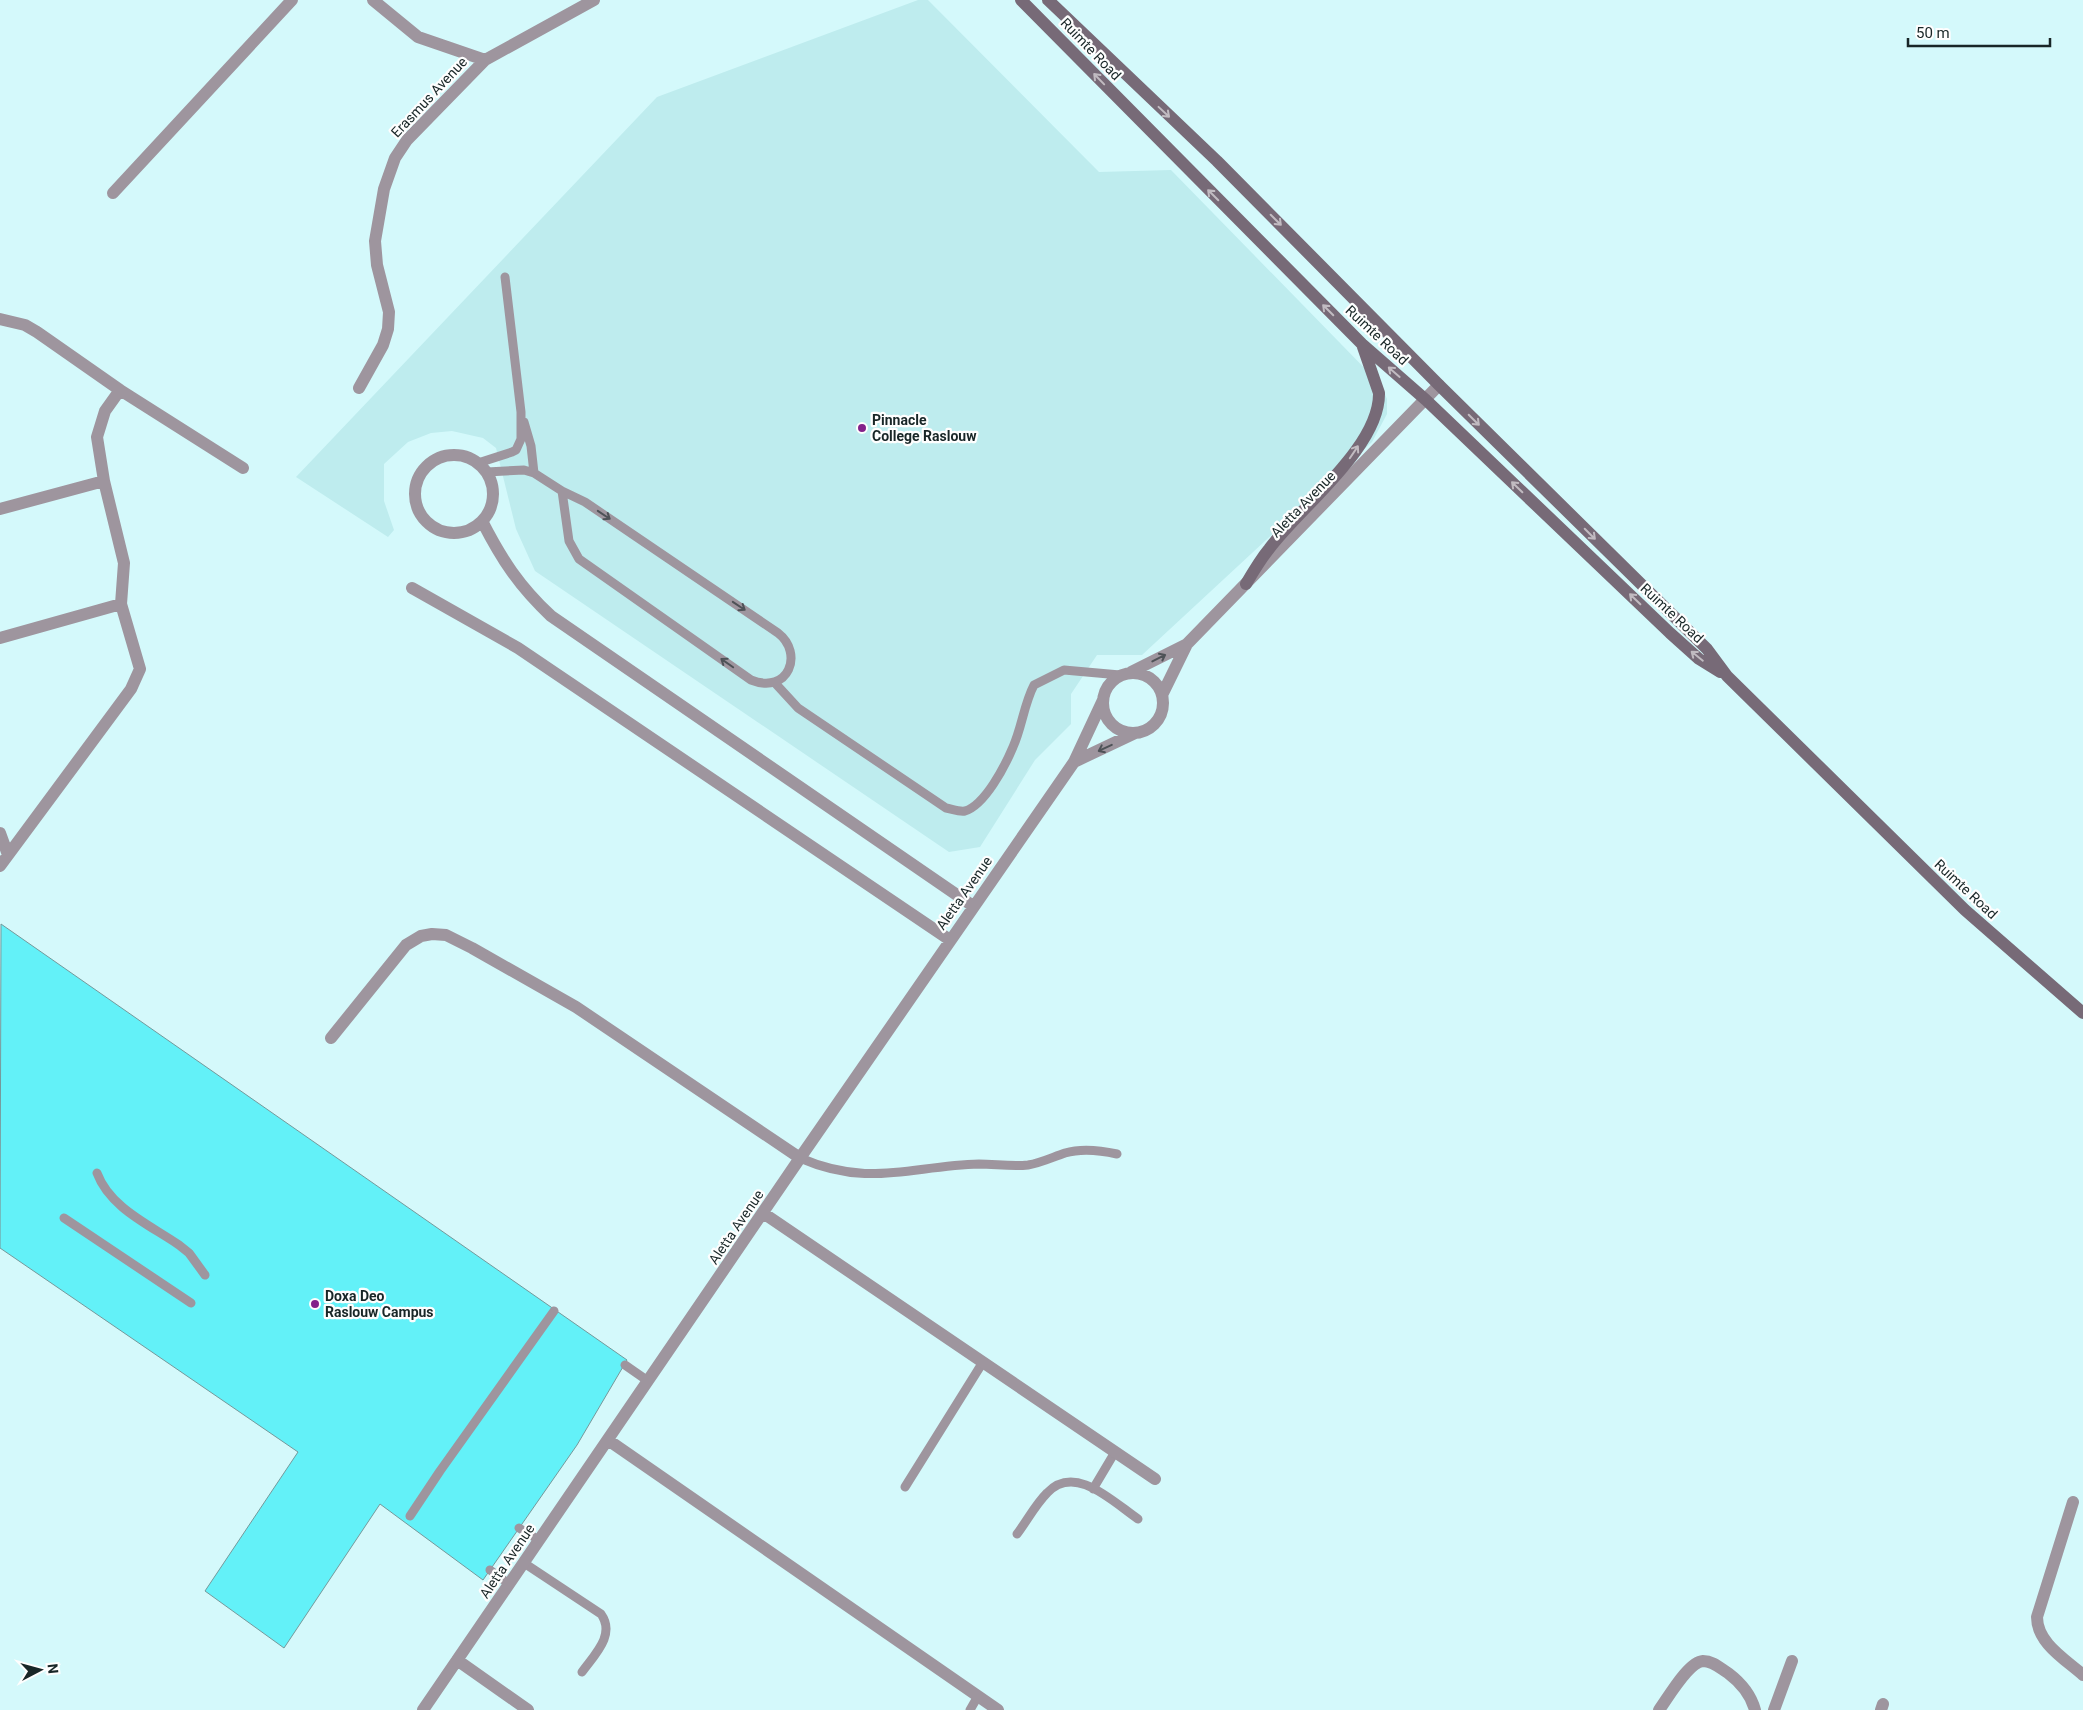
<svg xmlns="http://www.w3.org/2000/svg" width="2083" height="1710" viewBox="0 0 2083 1710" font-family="Roboto,sans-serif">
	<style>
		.built { fill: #beecee }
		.building { fill: #63f1f8; stroke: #75989a }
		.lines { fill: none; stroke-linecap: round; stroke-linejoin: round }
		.lane { stroke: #9e959e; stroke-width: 9 }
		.street { stroke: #9e959e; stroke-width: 12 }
		.secondary { stroke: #776a77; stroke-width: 12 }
		.oneway { stroke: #c1bbc1 }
		.oneway2 { stroke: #4e5257 }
		.poi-dot { fill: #83218a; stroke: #fefefe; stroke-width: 2 }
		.labels { text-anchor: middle; stroke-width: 4.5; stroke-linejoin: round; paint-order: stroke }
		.street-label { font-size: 14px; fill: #182627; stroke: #fefefe }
		.poi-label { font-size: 14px; font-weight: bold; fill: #182627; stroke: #fefefe; text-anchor: start }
	</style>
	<rect width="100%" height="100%" fill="#d4f9fb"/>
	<path class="built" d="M918,0H928L1099,172L1171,170L1381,385L1387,399V414L1372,442L1142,655H1097L1071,694V724L1035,760L980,847L949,852L535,571L516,529L496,448L483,438L452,431L431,433L408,442L384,464V501L394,530L388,537L296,477L657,97Z"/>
	<path class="building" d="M1,924L627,1360L577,1445L483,1580L380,1504L284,1648L205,1591L298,1452L0,1248Z"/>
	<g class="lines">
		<path class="lane" d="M524,422L531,446L534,473
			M478,463L512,452L516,450L521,439V412L505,277
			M487,472L524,470L534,473L562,491L585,502L778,633C804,653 789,695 751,680L579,559L569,541L562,491
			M775,683L798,708L946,808C952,809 959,812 965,811C985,805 1005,766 1013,747C1022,727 1024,704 1034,685L1064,670L1120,675
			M800,1158C869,1188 910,1166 979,1164C995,1164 1012,1167 1028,1165C1041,1163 1053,1157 1065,1153C1082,1148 1099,1150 1117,1154
			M97,1173C110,1208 150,1225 179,1245L189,1253L205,1275
			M64,1218L191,1303
			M625,1365L648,1381
			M905,1487L983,1362
			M1093,1489L1115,1452
			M410,1516L440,1471L554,1311
			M519,1528L539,1540
			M1017,1534C1027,1521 1035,1505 1047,1493C1075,1463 1113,1502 1138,1519
			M524,1563L601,1614C616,1635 594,1655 582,1672
			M490,1570L509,1584
			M970,1710L978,1696"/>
		<path class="street" d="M373,0L418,37L485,60
			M113,193L292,0
			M0,319L25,325L37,332L120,390L243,468
			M359,388L383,345L388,329L389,312L377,265L375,241L384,189L395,158L407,140L485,60L594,0
			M415 494a39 39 0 1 1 78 0a39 39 0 1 1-78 0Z
			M0,509L104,481
			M482,521C502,560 519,586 551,616L973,906
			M412,588L518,648L950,940
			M0,638L121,604
			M1131,672L1187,644
			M1103 703a30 30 0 1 1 60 0a30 30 0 1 1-60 0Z
			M1162,695L1187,644L1439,385
			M1074,762L1135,733
			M0,833L8,855
			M0,866L131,689L140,669L121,604L124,563L104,481L97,437L105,411L120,390
			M331,1038L406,945L421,936L432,934L446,935L472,948L576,1007L800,1158
			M763,1213L1155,1479
			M608,1440L998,1710
			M2073,1502L2037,1617C2037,1643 2065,1659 2083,1675
			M457,1660L528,1710
			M423,1710L800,1158L1074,762L1103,700
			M1659,1710C1668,1698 1688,1662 1703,1661C1713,1661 1720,1668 1728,1673C1740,1682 1751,1695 1755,1710
			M1774,1710L1792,1661
			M1881,1710L1883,1704"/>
		<path class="secondary" d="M1021,0L1362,344L1426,400L1670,633L1699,659L1720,672
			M1048,0L1217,161L1439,385L1707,649L1727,676L1965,910L2083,1013
			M1246,584C1253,572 1260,560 1269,549C1299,508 1380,447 1379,393L1363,347"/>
	</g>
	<defs><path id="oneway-shaft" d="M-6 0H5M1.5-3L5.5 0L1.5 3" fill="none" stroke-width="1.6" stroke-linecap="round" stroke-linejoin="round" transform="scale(1.25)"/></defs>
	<g class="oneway">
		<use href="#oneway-shaft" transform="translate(1099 79) rotate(-134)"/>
		<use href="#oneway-shaft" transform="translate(1164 112) rotate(43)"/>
		<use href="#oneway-shaft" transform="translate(1213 195) rotate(-135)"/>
		<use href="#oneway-shaft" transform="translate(1276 220) rotate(45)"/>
		<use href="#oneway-shaft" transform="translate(1328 310) rotate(-135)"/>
		<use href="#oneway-shaft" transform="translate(1394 372) rotate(-139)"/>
		<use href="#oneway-shaft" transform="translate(1474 420) rotate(45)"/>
		<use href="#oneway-shaft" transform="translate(1354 452) rotate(-56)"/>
		<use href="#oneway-shaft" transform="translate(1517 487) rotate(-136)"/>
		<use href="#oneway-shaft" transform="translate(1590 534) rotate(45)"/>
		<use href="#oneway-shaft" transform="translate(1635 599) rotate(-136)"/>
		<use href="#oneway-shaft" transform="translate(1697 656) rotate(-141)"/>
	</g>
	<g class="oneway2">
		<use href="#oneway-shaft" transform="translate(604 515) rotate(34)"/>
		<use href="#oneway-shaft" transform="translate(739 606) rotate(34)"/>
		<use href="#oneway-shaft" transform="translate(1159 658) rotate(-27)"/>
		<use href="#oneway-shaft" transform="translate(727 663) rotate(-145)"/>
		<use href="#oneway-shaft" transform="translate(1105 748) rotate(155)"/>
	</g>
	<g class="poi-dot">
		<circle cx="862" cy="428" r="5"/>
		<circle cx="315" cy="1304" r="5"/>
	</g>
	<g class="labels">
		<g class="street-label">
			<text transform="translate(1091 49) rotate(46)" y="5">Ruimte Road</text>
			<text transform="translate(429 97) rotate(-47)" y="5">Erasmus Avenue</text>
			<text transform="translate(1377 335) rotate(43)" y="5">Ruimte Road</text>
			<text transform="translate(1303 504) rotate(-46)" y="5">Aletta Avenue</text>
			<text transform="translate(1672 613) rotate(43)" y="5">Ruimte Road</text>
			<text transform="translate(1966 889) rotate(43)" y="5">Ruimte Road</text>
			<text transform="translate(964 893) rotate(-55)" y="5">Aletta Avenue</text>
			<text transform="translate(736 1227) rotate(-56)" y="5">Aletta Avenue</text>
			<text transform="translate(507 1561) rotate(-56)" y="5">Aletta Avenue</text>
		</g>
		<g class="poi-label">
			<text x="872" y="425">Pinnacle<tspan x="872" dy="16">College Raslouw</tspan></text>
			<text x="325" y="1301">Doxa Deo<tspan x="325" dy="16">Raslouw Campus</tspan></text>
		</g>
	</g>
	<g transform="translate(40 1670) rotate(84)" stroke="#fefefe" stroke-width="4" paint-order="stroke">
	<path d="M0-4L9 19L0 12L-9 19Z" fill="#182627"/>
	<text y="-8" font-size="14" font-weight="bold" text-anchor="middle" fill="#182627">N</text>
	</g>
	<path d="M1908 38v8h142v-8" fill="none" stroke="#182627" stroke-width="2.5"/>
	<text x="1916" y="38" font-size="15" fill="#182627" stroke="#fefefe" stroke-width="4" paint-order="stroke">50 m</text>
</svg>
